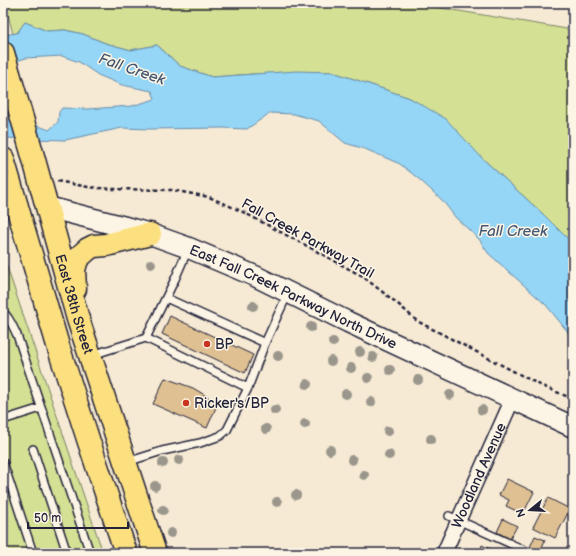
<svg xmlns="http://www.w3.org/2000/svg" width="576" height="556" viewBox="0 0 576 556" font-family="'Balsamiq Sans',sans-serif">
	<style>
		.green { fill: #d4e093; stroke: #7b8167 }
		.water { fill: #95d5f6; stroke: #678dab }
		.building { fill: #dec092; stroke: #22223b }
		.lines { fill: none; stroke-linecap: round; stroke-linejoin: round }
		.service-casing { stroke: #22223b; stroke-width: 10 }
		.minor-casing { stroke: #22223b; stroke-width: 17 }
		.secondary-casing { stroke: #22223b; stroke-width: 23 }
		.primary-casing { stroke: #22223b; stroke-width: 25 }
		.path { stroke: #22223b; stroke-width: 2.5; stroke-dasharray: 4 3; stroke-linecap: butt }
		.service { stroke: #fcf5e5; stroke-width: 7 }
		.minor { stroke: #fcf5e5; stroke-width: 14 }
		.secondary { stroke: #fcf5e5; stroke-width: 20 }
		.primary { stroke: #fce080; stroke-width: 22 }
		.tree { fill: #9a968c }
		.poi-dot { fill: #c8321e; stroke: #fcf5e5; stroke-width: 1.5 }
		.labels { text-anchor: middle; stroke-width: 3; stroke-linejoin: round; paint-order: stroke }
		.street-label { font-size: 14px; fill: #22223b; stroke: #fcf5e5 }
		.poi-label { font-size: 14px; fill: #22223b; stroke: #fcf5e5; text-anchor: start }
		.water-label { font-size: 15px; font-style: italic; fill: #445873; stroke: #fcf5e5 }
	</style>
	<rect width="100%" height="100%" fill="#f6ead4"/>
	<filter id="ink" filterUnits="userSpaceOnUse"><feTurbulence type="fractalNoise" baseFrequency=".025" numOctaves="2"/><feDisplacementMap in="SourceGraphic" scale="8" xChannelSelector="R" yChannelSelector="G"/><feConvolveMatrix kernelMatrix="1 2 1 2 8 2 1 2 1" color-interpolation-filters="sRGB"/></filter>
	<g filter="url(#ink)">
		<path class="green" d="M5,3H411L573,30V244L544,215L483,159L410,98L333,72L253,74L212,77L180,66L157,45L131,50L105,43L83,34L65,30L47,31L25,22L17,33L13,34Z
			M3,255L103,553H3Z"/>
		<path class="water" d="M25,22L47,31L65,30L83,34L105,43L131,50L157,45L180,66L212,77L296,71L333,72L410,98L446,119L483,159L544,215L573,244V344L568,332L546,305L488,253L479,239L456,218L442,200L420,180L400,164L365,149L345,143L319,121L294,114L270,113L247,129L221,128L150,129L122,128L65,140L3,138V116C18,122 34,123 49,130L58,122L59,112L62,108L87,109L132,106L155,99L152,91L122,85L98,75L79,62L62,56L26,58L3,65V35L17,33Z"/>
		<path class="building" d="M170,316L253,355L245,373L162,334Z
			M165,378L193,388L218,403L207,428L153,404Z
			M507,479L534,492L523,514L506,506L509,500L499,495Z
			M548,498L570,509L555,538L533,527Z
			M503,519L517,526L510,539L497,532Z
			M535,536L545,540L540,552L530,547Z
			M482,545L498,553H479Z"/>
		<g class="lines">
			<defs>
				<path id="service" d="M166,298L265,343
					M3,312C10,318 13,327 17,335L90,553
					M146,338L175,279L188,249
					M92,355L146,338L248,388
					M3,420L41,408
					M33,449L67,553
					M3,462L33,553
					M127,462L162,451L200,443L220,436L227,430L248,388L265,343L288,293
					M449,516L531,553"/>
				<g id="minor">
					<path id="s1" d="M444,553L513,398"/>
				</g>
				<g id="secondary">
					<path id="s2" d="M47,207L125,227L150,234L189,248L255,276L348,322L573,427"/>
				</g>
				<g id="primary">
					<path id="s3" d="M3,53L31,149L78,319L155,553"/>
					<path d="M3,159L59,349L89,442L126,553"/>
					<path d="M75,289L74,270L77,259L88,249L94,246L106,245L150,234"/>
				</g>
			</defs>
			<use href="#service" class="service-casing"/>
			<use href="#minor" class="minor-casing"/>
			<use href="#secondary" class="secondary-casing"/>
			<use href="#primary" class="primary-casing"/>
			<path class="path" d="M57,181L88,187L111,189L172,190L209,197L241,211L307,246L362,276L398,304L417,321L540,385L573,399"/>
			<use href="#service" class="service"/>
			<use href="#minor" class="minor"/>
			<use href="#secondary" class="secondary"/>
			<use href="#primary" class="primary"/>
		</g>
		<g class="tree">
			<circle cx="151" cy="264" r="5"/>
			<circle cx="253" cy="306" r="5"/>
			<circle cx="311" cy="327" r="5"/>
			<circle cx="333" cy="342" r="5"/>
			<circle cx="360" cy="352" r="5"/>
			<circle cx="278" cy="356" r="5"/>
			<circle cx="373" cy="357" r="5"/>
			<circle cx="331" cy="361" r="5"/>
			<circle cx="351" cy="368" r="5"/>
			<circle cx="390" cy="370" r="5"/>
			<circle cx="368" cy="378" r="5"/>
			<circle cx="418" cy="380" r="5"/>
			<circle cx="307" cy="384" r="5"/>
			<circle cx="346" cy="394" r="5"/>
			<circle cx="450" cy="395" r="5"/>
			<circle cx="371" cy="402" r="5"/>
			<circle cx="275" cy="410" r="5"/>
			<circle cx="482" cy="410" r="5"/>
			<circle cx="305" cy="424" r="5"/>
			<circle cx="266" cy="429" r="5"/>
			<circle cx="388" cy="431" r="5"/>
			<circle cx="431" cy="439" r="5"/>
			<circle cx="330" cy="450" r="5"/>
			<circle cx="389" cy="455" r="5"/>
			<circle cx="179" cy="460" r="5"/>
			<circle cx="352" cy="460" r="5"/>
			<circle cx="163" cy="463" r="5"/>
			<circle cx="364" cy="475" r="5"/>
			<circle cx="155" cy="486" r="5"/>
			<circle cx="296" cy="495" r="5"/>
			<circle cx="277" cy="502" r="5"/>
			<circle cx="163" cy="510" r="5"/>
			<circle cx="171" cy="533" r="5"/>
		</g>
	</g>
	<g class="poi-dot">
		<circle cx="207" cy="344" r="4"/>
		<circle cx="186" cy="403" r="4"/>
	</g>
	<g class="labels">
		<g class="street-label">
			<text transform="translate(308 238) rotate(29)" y="5">Fall Creek Parkway Trail</text>
			<text dy="5" stroke="none"><textPath href="#s2" startOffset="263">East Fall Creek Parkway North Drive</textPath></text>
			<text dy="5" stroke="none"><textPath href="#s3" startOffset="261">East 38th Street</textPath></text>
			<text dy="5" stroke="none"><textPath href="#s1" startOffset="85">Woodland Avenue</textPath></text>
		</g>
		<g class="poi-label">
			<text x="215" y="349">BP</text>
			<text x="194" y="408">Ricker's/BP</text>
		</g>
		<g class="water-label">
			<text transform="translate(132 69) rotate(19)" y="5">Fall Creek</text>
			<text x="513" y="236">Fall Creek</text>
		</g>
	</g>
	<rect width="576" height="556" fill="none" stroke="#fcf5e5" stroke-width="16"/>
	<rect x="8" y="8" width="560" height="540" fill="none" stroke="#22223b" stroke-width="1.5" filter="url(#ink)"/>
	<g transform="translate(530 510) rotate(252)" stroke="#fcf5e5" stroke-width="3" paint-order="stroke">
	<path d="M0-3L7 15L0 10L-7 15Z" fill="#22223b"/>
	<text y="-6" font-size="11" font-weight="bold" text-anchor="middle" fill="#22223b">N</text>
	</g>
	<path d="M28 522v6h100v-6" fill="none" stroke="#22223b" stroke-width="2"/>
	<text x="34" y="522" font-size="12" fill="#22223b" stroke="#fcf5e5" stroke-width="3" paint-order="stroke">50 m</text>
</svg>
